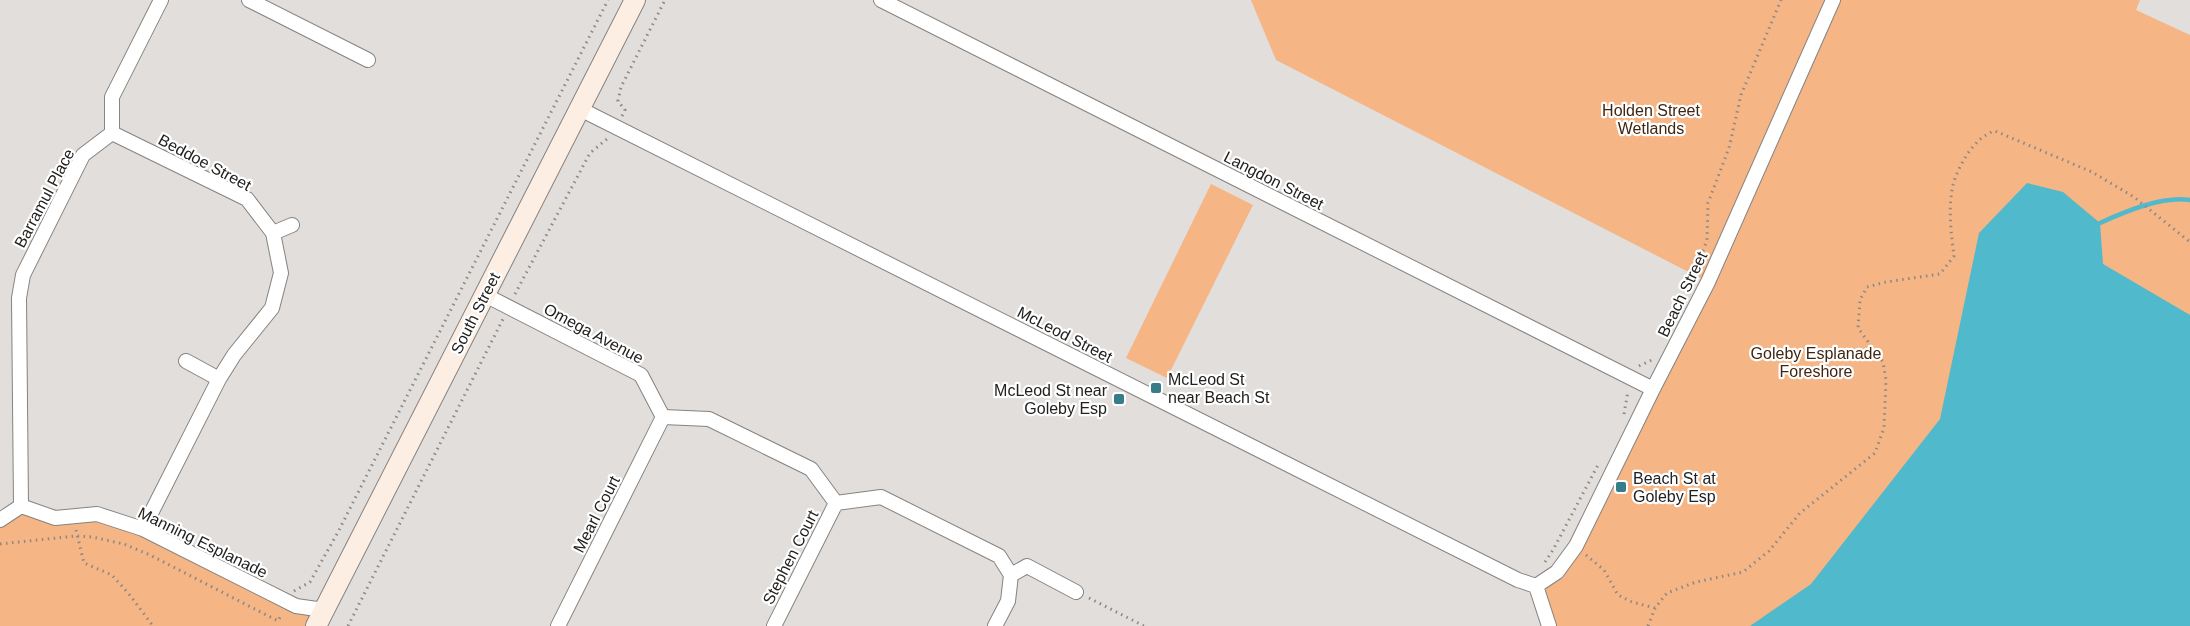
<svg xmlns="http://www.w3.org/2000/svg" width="2190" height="626" viewBox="0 0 2190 626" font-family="Helvetica,sans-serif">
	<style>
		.green { fill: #f5b585 }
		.water { fill: #51b9cc }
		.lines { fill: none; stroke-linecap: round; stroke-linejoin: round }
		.stream { stroke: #51b9cc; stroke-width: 4.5 }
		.street-casing { stroke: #868380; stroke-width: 16 }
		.secondary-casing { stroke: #868380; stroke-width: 22 }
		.path { stroke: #8b8987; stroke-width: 3; stroke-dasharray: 1.5 4.5; stroke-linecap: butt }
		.street { stroke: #fff; stroke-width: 14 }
		.secondary { stroke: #fdeee4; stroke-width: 20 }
		.poi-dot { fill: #367c89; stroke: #fff; stroke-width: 2 }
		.labels { text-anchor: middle; stroke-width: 4.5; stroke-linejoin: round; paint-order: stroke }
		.park-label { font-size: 16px; fill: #402510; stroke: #fff }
		.street-label { font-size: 16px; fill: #222120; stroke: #fff }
		.poi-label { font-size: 16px; fill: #222120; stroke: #fff; text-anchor: start }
	</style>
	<rect width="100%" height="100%" fill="#e1dedb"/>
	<path class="green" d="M1251,0H2140L2136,10L2190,35V626H1549L1536,586L1557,572L1708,282L1276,60Z
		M1211,184L1253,205L1167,378L1126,358Z
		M21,506L55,518L97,514L296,606L324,610L316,626H0V520Z"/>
	<path class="water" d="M2027,183L2063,192L2100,223L2103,264L2190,315V626H1750L1811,584L1940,419L1979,233Z"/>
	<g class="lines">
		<path class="stream" d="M2100,223C2126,211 2162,196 2190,200"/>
		<defs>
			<path id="street" d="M249,0L368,60
				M881,0L1653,389
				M580,109L1518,580L1536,586
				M112,133L247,199L273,233L281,273L272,308L234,355L219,379L143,529
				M273,233L292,225
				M485,295L641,375L663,417L709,419L811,469L836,503L881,497L999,556L1011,575L1008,601L995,626
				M186,361L219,379
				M21,506L19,298L23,275L83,155L112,133V97L161,0
				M0,520L21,506L55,518L97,514L143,529L296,606L324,610
				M1011,575L1027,566L1076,592
				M1536,586L1557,572L1576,546L1653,389L1708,282L1833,0
				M1536,586L1549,626
				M558,626L663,417
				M774,626L836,503"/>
			<path id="secondary" d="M316,626L635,0"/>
		</defs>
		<use href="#street" class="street-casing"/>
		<use href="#secondary" class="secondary-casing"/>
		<path class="path" d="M622,116L625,110L618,101L621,87L665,0
			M1692,279L1707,240L1708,203L1729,148L1741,95L1781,0
			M515,294L590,153L607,139
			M1639,366L1652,360
			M1624,414L1628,391
			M76,530L84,563L112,575L129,594L153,626
			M0,544L76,536L92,537L124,544L150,555L278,621L281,615
			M1586,555L1604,570L1618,595L1632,602L1655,608
			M1545,562L1553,550L1598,465
			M294,591L310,582L338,532L608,0
			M1089,598L1144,626
			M348,626L503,319
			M1648,626L1655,608L1667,593L1696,582L1743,572L1769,551L1800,513L1875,453L1884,428L1886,380L1883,362L1858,328L1860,300L1867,287L1886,282L1940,274L1954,256C1951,234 1948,208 1953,185C1958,166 1975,136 1995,131L2092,172L2134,197L2190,242"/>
		<use href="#street" class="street"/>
		<use href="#secondary" class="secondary"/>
	</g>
	<g class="poi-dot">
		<rect x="1150" y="382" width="12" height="12" rx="3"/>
		<rect x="1113" y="393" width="12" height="12" rx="3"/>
		<rect x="1615" y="481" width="12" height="12" rx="3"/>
	</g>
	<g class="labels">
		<g class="park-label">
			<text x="1651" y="116">Holden Street<tspan x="1651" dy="18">Wetlands</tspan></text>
			<text x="1816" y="359">Goleby Esplanade<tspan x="1816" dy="18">Foreshore</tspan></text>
		</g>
		<g class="street-label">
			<text transform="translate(205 162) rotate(28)" y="6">Beddoe Street</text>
			<text transform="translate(1274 180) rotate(27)" y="6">Langdon Street</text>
			<text transform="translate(44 198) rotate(-62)" y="6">Barramul Place</text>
			<text transform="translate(1682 294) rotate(-64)" y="6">Beach Street</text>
			<text transform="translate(475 313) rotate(-63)" y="6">South Street</text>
			<text transform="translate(594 333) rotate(28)" y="6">Omega Avenue</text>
			<text transform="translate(1065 334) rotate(27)" y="6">McLeod Street</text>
			<text transform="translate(596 514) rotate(-63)" y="6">Mearl Court</text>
			<text transform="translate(203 542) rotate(26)" y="6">Manning Esplanade</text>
			<text transform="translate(790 557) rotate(-63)" y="6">Stephen Court</text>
		</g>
		<g class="poi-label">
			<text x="1168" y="385">McLeod St<tspan x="1168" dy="18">near Beach St</tspan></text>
			<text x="1107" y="396" text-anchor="end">McLeod St near<tspan x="1107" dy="18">Goleby Esp</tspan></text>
			<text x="1633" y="484">Beach St at<tspan x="1633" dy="18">Goleby Esp</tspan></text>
		</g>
	</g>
</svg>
